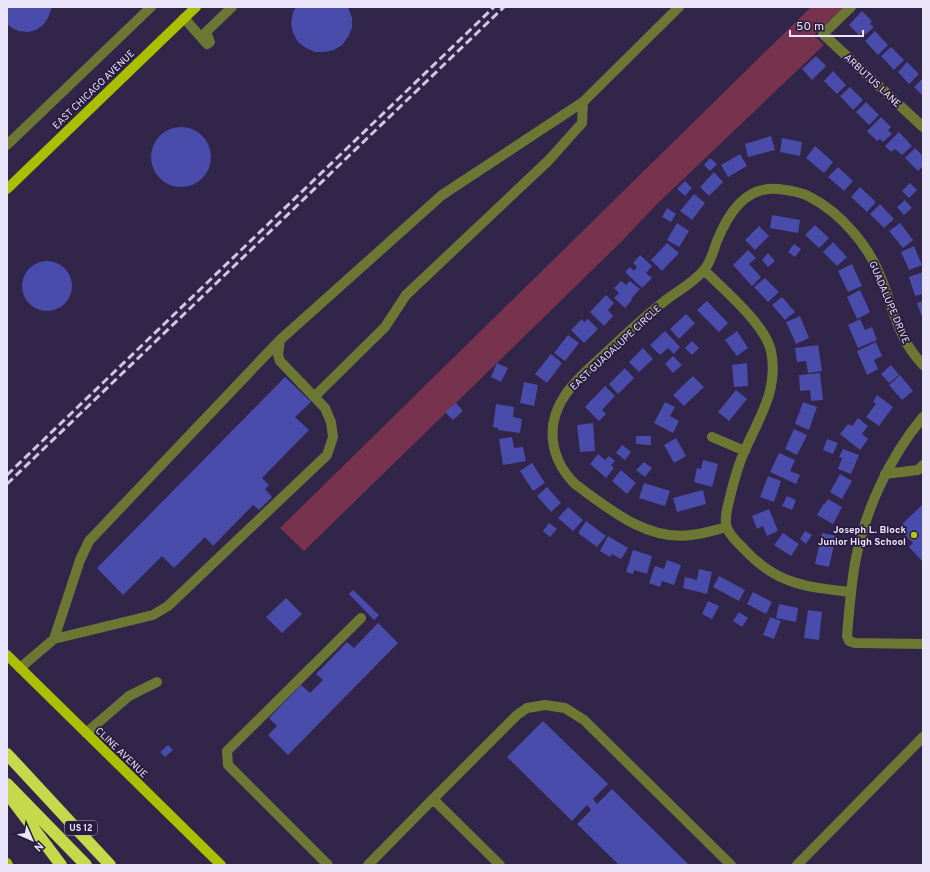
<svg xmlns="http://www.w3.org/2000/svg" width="930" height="872" viewBox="0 0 930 872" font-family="Overpass,sans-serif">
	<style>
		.green { fill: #77334e }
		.building { fill: #494caa }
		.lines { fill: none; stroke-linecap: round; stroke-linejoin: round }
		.minor { stroke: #6c7733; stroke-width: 10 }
		.major { stroke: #abbf02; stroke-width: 10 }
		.highway { stroke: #c5da4b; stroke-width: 12 }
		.rail { stroke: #cec7e0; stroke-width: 3; stroke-dasharray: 8 4; stroke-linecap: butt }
		.poi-dot { fill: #b0c503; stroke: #271b3e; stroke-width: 1.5 }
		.labels { text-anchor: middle; stroke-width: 3.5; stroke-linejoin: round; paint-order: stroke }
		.shield { fill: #271b3e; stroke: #b0a8c3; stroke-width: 1 }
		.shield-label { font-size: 9px; font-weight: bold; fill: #ebe5fc }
		.street-label { font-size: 10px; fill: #ebe5fc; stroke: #271b3e }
		.poi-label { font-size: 10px; font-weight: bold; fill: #ebe5fc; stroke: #271b3e; text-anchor: end }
	</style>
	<rect width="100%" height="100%" fill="#312549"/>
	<path class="green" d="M811,7H844L814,35L824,45L656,205L622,241L304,551L280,528Z"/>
	<path class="building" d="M7,7H52L51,10L48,18L43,25L36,30L28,32L19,31L12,28L7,24Z
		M296,7H348L352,18V28L348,37L342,45L334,50L324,52H315L306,48L298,42L293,33L291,23L293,12Z
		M862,11L872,21L870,24L874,27L865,35L862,32L859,35L849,25Z
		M875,31L888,45L878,55L865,41Z
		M891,47L904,60L894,70L881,56Z
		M816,56L826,66L812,80L802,69Z
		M907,62L919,74L909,84L898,72Z
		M833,71L846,85L837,94L824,81Z
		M923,78V96L914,87Z
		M850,87L863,100L853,110L840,96Z
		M866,102L879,115L869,125L856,112Z
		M881,117L891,127L888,130L892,134L883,142L880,139L877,141L867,131Z
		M151 157a30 30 0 1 1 60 0a30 30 0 1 1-60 0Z
		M899,132L912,146L902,155L895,149L891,152L885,146Z
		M771,136L775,150L748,157L745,144Z
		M782,138L802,142L800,156L780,152Z
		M815,146L833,162L824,173L806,158Z
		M915,148L923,156V166L918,171L905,158Z
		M740,154L747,166L728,177L721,165Z
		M710,158L717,164L710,171L704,165Z
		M838,167L853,181L844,191L828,177Z
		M714,172L723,182L709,196L700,187Z
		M685,181L692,188L685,196L677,189Z
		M910,183L917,190L909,198L902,191Z
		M860,187L876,202L867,212L851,197Z
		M694,194L705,203L692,220L680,211Z
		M905,200L912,208L904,215L897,207Z
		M880,204L894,219L884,228L870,214Z
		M667,208L676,214L671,222L662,217Z
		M772,215L800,220L798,233L770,228Z
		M677,223L689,231L679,247L667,240Z
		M900,223L913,240L903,248L889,231Z
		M815,225L829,238L819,248L805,235Z
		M759,226L769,236L755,250L745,240Z
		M833,242L847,257L837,266L823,252Z
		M667,243L679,253L662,271L651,260Z
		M794,244L801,249L795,257L788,252Z
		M914,246L922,265L909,270L901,252Z
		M748,250L756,258L749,264L761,277L752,286L733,265Z
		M768,253L775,261L768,267L762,260Z
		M640,255L652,266L646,273L652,278L642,288L625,272L630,267L634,271L637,267L633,263Z
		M22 286a25 25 0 1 1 50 0a25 25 0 1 1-50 0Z
		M852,264L862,286L848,292L838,271Z
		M923,272V294L915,296L909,277Z
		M765,278L779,292L768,302L754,287Z
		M621,281L626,285L630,281L640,289L631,299L632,300L625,308L614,298L619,293L614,288Z
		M860,290L870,312L857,319L847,297Z
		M606,295L614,303L608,310L613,316L604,326L590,312Z
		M782,297L795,312L785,320L772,305Z
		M707,301L728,323L719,332L697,310Z
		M923,301V320L917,303Z
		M686,314L695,323L679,339L670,329Z
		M800,316L809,338L796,344L786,322Z
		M582,319L584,322L588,319L598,329L584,343L571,330Z
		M860,319L865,330L872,327L877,340L858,348L848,325Z
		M665,331L680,347L674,354L668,348L660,355L650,345Z
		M737,331L748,348L737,356L725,340Z
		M568,335L579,343L565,361L554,353Z
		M692,341L699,348L692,355L685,348Z
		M876,342L882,356L874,360L878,369L867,375L857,351Z
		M818,345L822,371L808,373L806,361L797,362L795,348Z
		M643,348L653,359L639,372L629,362Z
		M551,354L562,363L547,383L535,374Z
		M673,356L682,365L673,373L665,364Z
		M497,363L508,368L501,382L491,377Z
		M747,363L748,386L734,387L732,365Z
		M891,365L899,375L889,383L881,374Z
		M625,368L634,378L618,394L609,384Z
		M820,373L823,400L811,401L810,390L800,391L799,375Z
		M900,375L913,391L902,400L889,385Z
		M693,376L704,387L684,406L673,395Z
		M285,377L311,402L295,417L309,430L262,478L269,485L265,489L272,497L259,510L253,505L213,546L205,537L174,568L162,556L123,595L97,568Z
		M524,382L538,385L534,406L520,403Z
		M605,386L615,396L602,410L606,414L599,421L585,407Z
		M736,390L747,399L729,421L718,412Z
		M877,395L893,407L879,426L866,417L876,404L873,402Z
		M665,402L675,407L670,416L679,421L673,433L654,423Z
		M803,402L817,407L809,430L795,424Z
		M456,403L463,411L453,420L445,412Z
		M496,404L514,407L513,417L522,419L520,433L498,430V428L493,427Z
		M858,418L868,426L862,434L868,439L860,450L840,434L848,424L852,426Z
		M593,423L595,451L580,452L577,425Z
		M794,429L807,435L797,455L785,449Z
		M636,436H651V445L636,444Z
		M512,437L514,448L523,447L526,461L503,465L499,439Z
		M676,438L686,456L674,463L664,445Z
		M827,439L838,443L833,454L823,450Z
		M622,445L631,452L625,460L616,453Z
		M843,449L859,455L851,474L838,469L842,458L839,457Z
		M779,453L795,460L790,471L800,475L796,484L770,472Z
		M598,454L605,460L609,456L615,461L611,465L614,468L606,478L590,464Z
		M703,460L718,464L712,487L694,482L697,468L701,469Z
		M644,462L652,468L645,477L636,470Z
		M532,463L545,483L533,491L520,471Z
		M621,470L636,483L627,494L612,481Z
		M840,474L852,481L842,499L830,492Z
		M768,476L781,481L774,502L760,497Z
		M644,483L670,491L665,506L639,498Z
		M547,487L561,503L551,512L537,496Z
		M703,490L706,504L677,512L673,498Z
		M787,496L796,500L792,510L782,506Z
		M828,499L842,507L833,524L817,515L824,503L825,504Z
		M923,504V562L909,547L913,543L898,528Z
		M568,507L583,520L573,531L558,518Z
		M769,509L778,531L767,536L763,526L757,529L752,516Z
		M586,521L606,536L597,547L578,533Z
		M549,523L557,529L550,537L543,531Z
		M805,531L812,535L806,544L800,539Z
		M783,533L799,544L791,556L774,545Z
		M822,533L836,536L829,567L815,564Z
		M608,536L628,548L621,559L612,554L610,557L600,551Z
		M633,550L652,556L647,574L634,570L633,574L626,572Z
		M667,560L681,565L674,585L662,581L660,587L649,583L655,566L664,569Z
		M699,569L712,572L707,594L683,588L685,577L697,580Z
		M719,576L745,590L739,601L713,587Z
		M353,590L379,615L374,620L349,594Z
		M753,592L772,602L766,614L747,604Z
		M286,598L302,614L282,633L266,617Z
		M708,601L719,606L712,619L702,614Z
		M779,604L798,608L796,622L776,618Z
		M808,610L822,612L819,640L804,638Z
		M739,612L748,618L742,627L733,621Z
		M770,617L781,621L774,639L763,635Z
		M378,623L398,643L288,755L268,735L277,726L269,718L301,685L310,693L323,680L316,674L347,642L354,648Z
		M543,721L608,784L593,799L597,804L612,789L689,865H619L577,824L591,810L587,805L572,821L507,757Z
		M168,745L173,750L165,757L160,752Z"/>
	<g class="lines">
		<path class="minor" d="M851,7L823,34L923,127
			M184,18L207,44L210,42L206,32L232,7
			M7,145L151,7
			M704,270C724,290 765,324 771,351C779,390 759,418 744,452C737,468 733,484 729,501C727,509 724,520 727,528C730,536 738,543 744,549C776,584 806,587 850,592
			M314,397L385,327L406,295L549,160L582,123L583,102
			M923,417C889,458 865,510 855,563C851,587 849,611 847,636L849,641L855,643L923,644
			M712,437L745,451
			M885,474L918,470L923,465
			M727,527C715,530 703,534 691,535C646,541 608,508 575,484C563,472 555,458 553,441C548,401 581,376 607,352C626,334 645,316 666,300C678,291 693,283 704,270C711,262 713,251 717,241C728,214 745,186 778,189C789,190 801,192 810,197C841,213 869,246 881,278C894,310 898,339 923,365
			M54,639L153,615L168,606L327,455L333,437L331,422L325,408L280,361L278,355L280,340
			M20,668L54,639L80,560L89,541L280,340L442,195L583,102L679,7
			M86,733L129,696L157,682
			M433,799L517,715L527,708L545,705L565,708L584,720L731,865
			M328,865L228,765L227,751L361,618
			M368,865L433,799L500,865
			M797,865L923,737"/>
		<path class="major" d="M7,189L196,7
			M7,655L221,865
			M7,863L8,865"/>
		<path class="highway" d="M7,754L110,865
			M7,784L86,865
			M7,793L61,865"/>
		<path class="rail" d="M7,475L494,7
			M7,484L504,7"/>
	</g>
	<circle class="poi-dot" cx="914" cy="535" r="4"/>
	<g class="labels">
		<rect class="shield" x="65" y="821" width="32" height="14" rx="3"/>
		<g class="shield-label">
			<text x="81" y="831">US 12</text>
		</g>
		<g class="street-label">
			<text transform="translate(873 80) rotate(43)" y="4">ARBUTUS LANE</text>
			<text transform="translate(93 89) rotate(-44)" y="4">EAST CHICAGO AVENUE</text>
			<text transform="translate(890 302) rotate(67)" y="4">GUADALUPE DRIVE</text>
			<text transform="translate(615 347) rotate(-43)" y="4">EAST GUADALUPE CIRCLE</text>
			<text transform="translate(122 752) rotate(44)" y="4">CLINE AVENUE</text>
		</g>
		<g class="poi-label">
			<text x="906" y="533">Joseph L. Block<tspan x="906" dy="12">Junior High School</tspan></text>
		</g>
	</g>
	<rect width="930" height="872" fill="none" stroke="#ebe5fc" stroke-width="16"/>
	<g transform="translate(32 840) rotate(135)" stroke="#271b3e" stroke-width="3" paint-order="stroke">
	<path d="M0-3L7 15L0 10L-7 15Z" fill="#ebe5fc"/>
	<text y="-6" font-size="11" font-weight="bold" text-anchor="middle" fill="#ebe5fc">N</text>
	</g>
	<path d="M790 30v6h73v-6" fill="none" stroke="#ebe5fc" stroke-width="2"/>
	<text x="796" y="30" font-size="12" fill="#ebe5fc" stroke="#271b3e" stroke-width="3" paint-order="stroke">50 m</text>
</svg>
